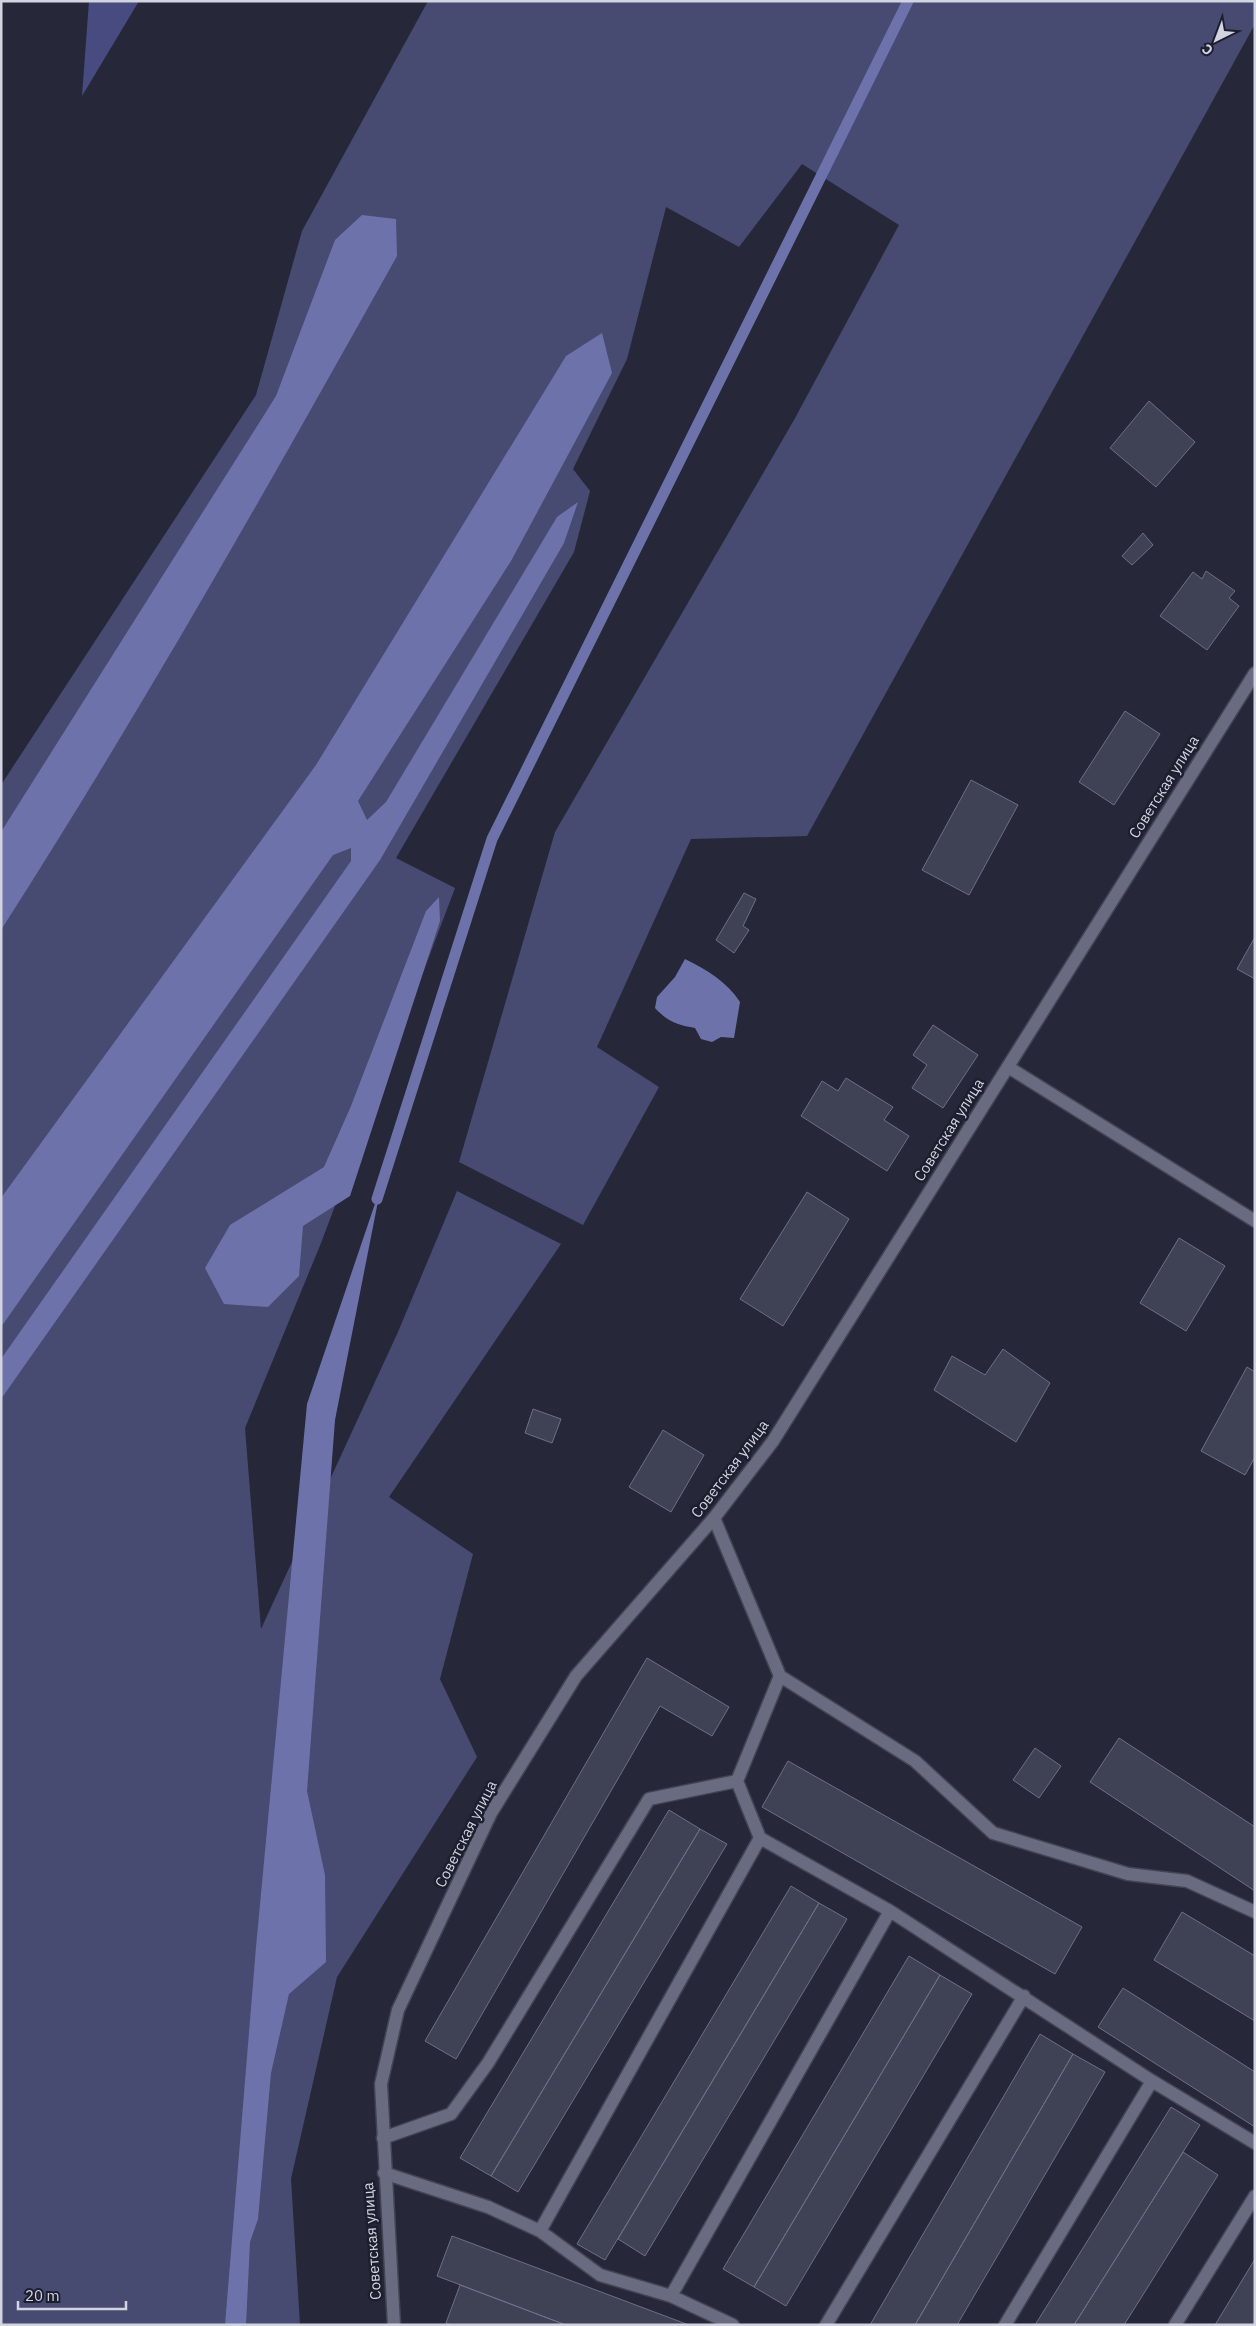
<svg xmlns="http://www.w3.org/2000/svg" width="1256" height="2326" viewBox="0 0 1256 2326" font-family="'IBM Plex Sans',sans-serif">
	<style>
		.green { fill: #474b71 }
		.forest { fill: #474b7f }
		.water { fill: #6d73aa }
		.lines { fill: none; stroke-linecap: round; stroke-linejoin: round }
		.stream { stroke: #6d73aa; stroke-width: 11 }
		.building { fill: #3f4154; stroke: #6d7085 }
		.service-casing { stroke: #424453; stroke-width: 15 }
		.minor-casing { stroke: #424453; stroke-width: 15 }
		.service { stroke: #696c81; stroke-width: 12 }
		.minor { stroke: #696c81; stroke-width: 12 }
		.labels { text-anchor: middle; stroke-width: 5; stroke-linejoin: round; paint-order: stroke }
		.street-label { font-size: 15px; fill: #d2d4e0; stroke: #1d1f30 }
	</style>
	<rect width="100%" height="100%" fill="#26283a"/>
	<path class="green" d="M428,1H1255V24L807,836L691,839L597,1047L659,1087L583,1225L459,1162L555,832L794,420L899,225L802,164L739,247L666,207L627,359L573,469L590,491L574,552L396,858L455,888L321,1243L245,1428L261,1629L398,1332L457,1191L561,1244L389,1497L473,1554L440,1679L477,1757L337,1977L291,2179L300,2325H1V785L256,395L302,231Z"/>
	<path class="forest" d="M89,1H139L82,96Z"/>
	<path class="water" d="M362,215L396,219L397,256C270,483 142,710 1,930V832L276,396L335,240Z
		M602,333L612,373L511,561L358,801L367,820L386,802L557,517L578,502L564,543L380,860L1,1399V1359L351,861V848L333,855L1,1327V1198L316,765L566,356Z
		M439,897L440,921L350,1196L303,1226L299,1276L268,1307L224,1304L205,1268L230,1225L324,1167L351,1106L426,911Z
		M685,959C706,969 727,982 740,1002L734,1038L721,1037L712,1042L701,1039L695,1028C677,1025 667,1021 655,1008L657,997L675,977Z
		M381,1186L335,1420L307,1791L325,1875L326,1962L289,1994L271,2073L258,2219L250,2242L246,2325H225L256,1947L307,1404Z"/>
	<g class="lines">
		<path class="stream" d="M377,1199L492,839L908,1"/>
	</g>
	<path class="building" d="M1149,401L1195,442L1156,487L1110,448Z
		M1143,533L1153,545L1132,565L1122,556Z
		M1206,571L1235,591L1229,598L1239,606L1207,650L1160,616L1193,572L1202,579Z
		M1125,711L1160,734L1114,805L1079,782Z
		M971,780L1018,805L969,895L922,870Z
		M744,893L756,899L743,926L749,930L734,953L716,940Z
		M1255,937V979L1237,969Z
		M933,1025L978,1055L943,1108L912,1088L927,1065L913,1055Z
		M846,1078L893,1107L884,1120L909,1136L887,1171L801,1116L822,1081L838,1091Z
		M807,1192L849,1219L783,1326L740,1299Z
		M1179,1238L1225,1266L1186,1331L1140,1303Z
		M1003,1349L1050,1383L1016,1442L934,1390L952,1356L985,1375Z
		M1247,1367L1255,1372V1457L1245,1475L1201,1451Z
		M533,1409L561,1419L552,1443L525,1433Z
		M663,1430L704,1455L671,1512L629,1487Z
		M647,1658L729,1707L712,1736L660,1706L456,2059L425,2041Z
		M1119,1738L1255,1827V1891L1090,1782Z
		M1035,1748L1061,1766L1039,1798L1013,1780Z
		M788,1761L1082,1927L1055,1974L762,1807Z
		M669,1810L700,1829L491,2176L460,2158Z
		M700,1829L727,1844L518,2192L491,2176Z
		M791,1886L819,1903L605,2260L577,2244Z
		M819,1903L847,1919L645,2256L618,2239Z
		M1182,1912L1255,1956V2021L1154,1960Z
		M909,1956L940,1975L754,2287L723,2269Z
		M940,1975L972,1994L786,2306L754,2287Z
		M1123,1988L1255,2072V2127L1098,2027Z
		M1040,2034L1073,2054L915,2325H870Z
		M1073,2054L1105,2072L957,2325H915Z
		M1171,2107L1200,2125L1074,2325H1035Z
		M1183,2152L1218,2175L1124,2325H1074Z
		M452,2236L689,2325H566L437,2276Z
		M1255,2259V2325H1215Z
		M460,2285L566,2325H451L446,2323Z"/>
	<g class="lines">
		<defs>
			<path id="service" d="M714,1518L780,1676L915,1761L993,1833L1128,1874L1187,1881L1255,1912
				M780,1676L737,1781L760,1838L890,1911L1152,2081L1255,2143
				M383,2138L451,2114L488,2063L649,1799L737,1781
				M384,2173L488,2207L540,2231L600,2275L671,2296L733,2325
				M540,2231L760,1838
				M671,2296L890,1911
				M826,2325L1024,1996
				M1005,2325L1152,2081
				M1175,2325L1255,2196"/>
			<path id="minor" d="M1008,1067L1255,1221
				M394,2325L381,2084L398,2010L491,1813L576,1676L714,1518L773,1441L1255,673"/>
		</defs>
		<use href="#service" class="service-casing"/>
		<use href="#minor" class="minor-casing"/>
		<use href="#service" class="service"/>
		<use href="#minor" class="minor"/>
	</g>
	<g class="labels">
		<g class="street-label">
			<text transform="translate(1164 787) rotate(-58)" y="5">Советская улица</text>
			<text transform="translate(949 1130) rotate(-58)" y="5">Советская улица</text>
			<text transform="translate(730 1469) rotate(-53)" y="5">Советская улица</text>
			<text transform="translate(466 1834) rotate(-63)" y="5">Советская улица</text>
			<text transform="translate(372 2241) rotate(-94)" y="5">Советская улица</text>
		</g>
	</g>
	<rect width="1256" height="2326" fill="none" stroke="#d2d4e0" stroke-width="5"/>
	<g transform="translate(1216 40) rotate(222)" stroke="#1d1f30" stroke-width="4" paint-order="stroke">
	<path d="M0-4L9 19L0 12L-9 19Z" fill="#d2d4e0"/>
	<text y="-8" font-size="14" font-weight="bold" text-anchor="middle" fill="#d2d4e0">С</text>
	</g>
	<path d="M18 2301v8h108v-8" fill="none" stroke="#d2d4e0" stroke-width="2.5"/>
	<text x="25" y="2301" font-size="15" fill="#d2d4e0" stroke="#1d1f30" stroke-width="4" paint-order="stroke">20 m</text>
</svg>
